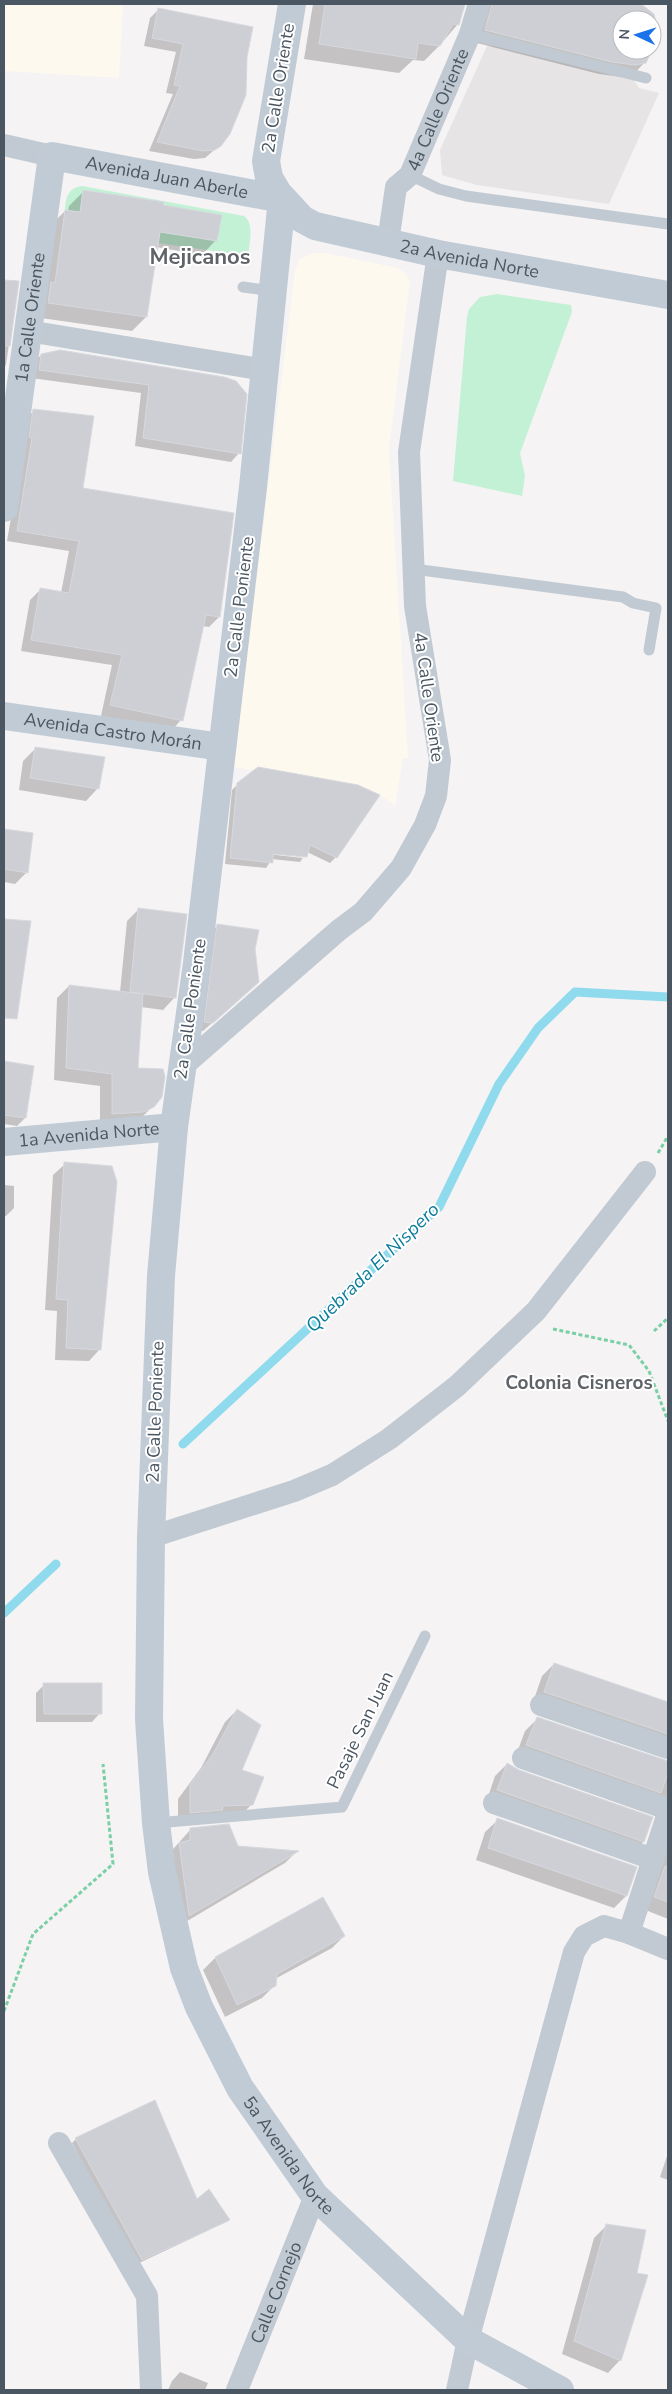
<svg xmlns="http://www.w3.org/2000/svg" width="672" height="2394" viewBox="0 0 672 2394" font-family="'Nunito Sans',sans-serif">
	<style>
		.commercial { fill: #fdf9ef }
		.education { fill: #e6e4e5 }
		.green { fill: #c3f1d5 }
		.shadow { fill: #0003; fill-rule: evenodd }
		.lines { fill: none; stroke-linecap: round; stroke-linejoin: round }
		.stream { stroke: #90daee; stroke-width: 9 }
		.building { fill: #cdcfd5; stroke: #d7d9de; fill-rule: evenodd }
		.path { stroke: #7ad0a6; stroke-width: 3; stroke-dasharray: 4 2.5; stroke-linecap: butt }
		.lane { stroke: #c1cad2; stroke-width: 11 }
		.street { stroke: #c1cad2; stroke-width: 22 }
		.secondary { stroke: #c1cbd6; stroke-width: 28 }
		.labels { text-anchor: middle; stroke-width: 4; stroke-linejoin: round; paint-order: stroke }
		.street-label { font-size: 18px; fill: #4a5661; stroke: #fff }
		.water-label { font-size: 19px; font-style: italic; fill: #0c7c9b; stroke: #fff }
		.neighbourhood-label { font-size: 19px; font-weight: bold; fill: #5f6368; stroke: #fff }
		.district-label { font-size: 22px; font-weight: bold; fill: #5f6368; stroke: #fff }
	</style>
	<rect width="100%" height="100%" fill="#f5f3f3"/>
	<path class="commercial" d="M4,4H123L119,78L4,71Z
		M313,253H325L398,268L406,274L410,281L389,449L408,758H403L395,806L380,795L358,785L258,767L253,770L233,767L295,270L300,259Z"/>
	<path class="education" d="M487,46H494L634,80L639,88L659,93L609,204L477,185L442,175L440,150Z"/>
	<path class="green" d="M82,186L244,216C255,224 249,244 248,256L158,243L163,202L83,190L80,212L65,210C66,197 68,188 82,186Z
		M497,294L571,305L572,312L520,453L525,476L522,496L453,481L467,317L469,309L480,297Z"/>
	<path class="shadow" d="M313,4H464L458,24L439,46L424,61L413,60L399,73L304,59Z
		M484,4H639L653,15L652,47V20H622V50H651L645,62L633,75L622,77L599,74L473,42Z
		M159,9L252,28L220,145L205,158L194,159L149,151L173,94L166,93L176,52L144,46L150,18Z
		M83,192L216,240L202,255L156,247L146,317L132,331L34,317L51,225L65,211H68L69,206Z
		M4,281L18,282L6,365L4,368Z
		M41,355L223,378L239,453L231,462L135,446L141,393L31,378L33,363Z
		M34,411L82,489L219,617L209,627L202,626L181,720L171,731L101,716L112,665L21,651L30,600L40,590L61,593L69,551L7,541L23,448V421Z
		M35,749L98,788L86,801L19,790L23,761Z
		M238,784L336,857L330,863L307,852L300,862L272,859L266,868L225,864L232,790ZM267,852L303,855V858L267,854Z
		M4,830L32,834L27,872L15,884L4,882Z
		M139,909L175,997L163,1010L141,1007L137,1069L153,1106L140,1119L100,1126V1086L54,1080L57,998L69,986L120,992L127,921Z
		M4,920L30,922L9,991L4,990Z
		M218,925L249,990L203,1031L197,1030L209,934Z
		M4,1062L33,1067L25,1118L17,1126L4,1124Z
		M65,1164L100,1349L89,1361L55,1360L57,1311L45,1310L53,1175Z
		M4,1185L14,1186V1208L6,1216H4Z
		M554,1664L668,1703V1818L515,1758L525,1731L537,1719L664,1762L668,1761L666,1752L532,1705L542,1676Z
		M44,1685L100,1713L92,1722H36V1693Z
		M237,1710L240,1770L251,1805L239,1817L178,1824V1799L201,1768L225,1722Z
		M507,1764L644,1841L631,1854L486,1803L495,1776Z
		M498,1820L626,1896L614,1908L476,1860L485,1832Z
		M191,1829L237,1847L296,1852L285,1863L177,1927L167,1856Z
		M668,1832V1919L643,1909Z
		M322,1899L344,1936L332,1948L275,1979V1985L262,1998L225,2017L203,1970L215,1958Z
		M76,2139L196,2201L228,2220L224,2223L137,2264L72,2143Z
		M668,2153V2180L660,2177Z
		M607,2225L635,2274L620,2360L608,2373L562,2354L594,2238Z
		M180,2372L208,2383L205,2390H168L172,2381Z"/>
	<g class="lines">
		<path class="stream" d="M183,1444L439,1207L499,1084L538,1028L575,992L668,997
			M4,1613L56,1564"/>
	</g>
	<path class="building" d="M325,4H465L459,25L453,24L440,46L418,43L416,59L319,44Z
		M492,4H641L654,14L659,35L646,63L635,65L612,62L485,30ZM622,20H652V50H622Z
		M158,8L253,27L247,57L246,95L230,134L221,146L215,150L203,151L157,142L180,86L174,85L183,44L152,38Z
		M83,190L164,202L163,205L222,215L217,241L160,232L147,317L48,303L51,282L55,283L65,210L80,212Z
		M4,280L19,281L10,346H4Z
		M60,350L224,377L236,381L247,394L241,454L143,438L149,385L39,370L41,354Z
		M33,409L94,416L83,488L234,513L220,617L206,615L183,721L110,705L122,655L31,640L40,588L69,593L79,541L17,531L32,438L29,437Z
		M35,747L105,757L99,789L30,778Z
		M258,767L358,785L380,795L337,858L310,845L307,857L273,854V863L230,858L237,783Z
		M4,829L33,833L28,873L4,869Z
		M138,908L187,914L176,998L130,992Z
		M4,919L31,921L17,1019L4,1018Z
		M217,924L259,930L255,949L259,982L213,1023L204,1022Z
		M69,985L143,994L138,1068L163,1069L165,1077L162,1097L154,1107L143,1112L112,1114V1074L66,1068Z
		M4,1061L34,1066L26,1118L4,1115Z
		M64,1162L112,1166L117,1182L101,1350L66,1348L68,1300L56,1299Z
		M554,1663L668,1702V1734L544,1692Z
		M43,1683H102V1714H44Z
		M237,1709L261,1725L242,1770L264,1777L253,1805L222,1806L223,1810L190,1813V1785L213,1754Z
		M537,1717L668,1761V1773L661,1793L526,1745Z
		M507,1763L519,1770L653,1817L644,1842L497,1790Z
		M497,1818L637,1867L627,1896L488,1848Z
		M229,1824L238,1846L299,1851L189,1916L179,1843L190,1840V1828Z
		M665,1866L668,1867V1902L654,1897Z
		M323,1897L345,1936L277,1974L276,1986L237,2005L215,1957Z
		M155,2100L197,2199L209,2189L230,2220L142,2260L75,2138Z
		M606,2224L646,2230L637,2273L648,2275L621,2361L574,2341Z"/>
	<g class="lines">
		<path class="path" d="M658,1153L668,1136
			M553,1329L629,1345L649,1371L668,1421
			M654,1331L668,1318
			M4,2011L33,1934L113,1864L103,1764"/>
		<path class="lane" d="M470,34L646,78
			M410,175L439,189L466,196L668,224
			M243,287L273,291
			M414,569L623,597L633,603L656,608L649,650
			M156,1823L342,1807L425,1636"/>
		<g class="street">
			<path d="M4,145L52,156"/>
			<path id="s1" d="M388,242L396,187L410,175L470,34L479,4"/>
			<path d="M28,331L265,370"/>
			<path d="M182,1067L339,930L363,912L401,868L425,825L436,796L440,760L415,606L409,452L438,254"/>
			<path d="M151,1537L294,1491L332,1475L389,1439L457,1386L536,1311L645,1172"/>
			<path d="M541,1705L668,1748"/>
			<path d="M523,1758L668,1809"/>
			<path d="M494,1803L653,1859"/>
			<path d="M629,1933L668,1813"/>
			<path d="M59,2143L147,2296L151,2390"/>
			<path id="s2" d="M237,2390L315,2196"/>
			<path d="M457,2390L468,2340L574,1952L584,1936L604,1926L629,1933L668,1949"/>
		</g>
		<g class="secondary">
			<path id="s3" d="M292,4L266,161L269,178L278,193L302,219L315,226L438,254L668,295"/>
			<path id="s4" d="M282,199L253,487L197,963L174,1127L161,1276L151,1537L149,1719L156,1823L162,1872L184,1968L199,2007L240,2088L315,2196L468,2340L560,2390"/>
			<path id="s5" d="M4,508L52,156L282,199"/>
			<path id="s6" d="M4,716L222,747"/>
			<path id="s7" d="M4,1142L174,1127"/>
		</g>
	</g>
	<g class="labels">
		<g class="street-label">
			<text transform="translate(278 88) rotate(-81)" y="6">2a Calle Oriente</text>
			<text dy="6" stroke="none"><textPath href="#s1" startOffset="145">4a Calle Oriente</textPath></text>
			<text dy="6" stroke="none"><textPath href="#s5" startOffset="472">Avenida Juan Aberle</textPath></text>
			<text dy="6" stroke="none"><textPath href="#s3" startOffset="402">2a Avenida Norte</textPath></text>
			<text dy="6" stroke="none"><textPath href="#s5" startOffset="192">1a Calle Oriente</textPath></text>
			<text transform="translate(239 607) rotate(-83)" y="6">2a Calle Poniente</text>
			<text transform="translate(429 697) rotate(82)" y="6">4a Calle Oriente</text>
			<text dy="6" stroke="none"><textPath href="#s6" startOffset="110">Avenida Castro Morán</textPath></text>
			<text transform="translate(190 1009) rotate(-82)" y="6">2a Calle Poniente</text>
			<text dy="6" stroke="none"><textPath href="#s7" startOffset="85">1a Avenida Norte</textPath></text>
			<text transform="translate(155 1412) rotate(-88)" y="6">2a Calle Poniente</text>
			<text transform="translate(360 1730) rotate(-64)" y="6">Pasaje San Juan</text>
			<text dy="6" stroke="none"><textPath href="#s4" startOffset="1995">5a Avenida Norte</textPath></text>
			<text dy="6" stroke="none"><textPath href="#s2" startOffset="105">Calle Cornejo</textPath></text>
		</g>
		<g class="water-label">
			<text transform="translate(372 1267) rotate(-44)" y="7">Quebrada El Nispero</text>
		</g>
		<g class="neighbourhood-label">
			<text x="579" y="1389">Colonia Cisneros</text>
		</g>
		<g class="district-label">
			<text x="200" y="264">Mejicanos</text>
		</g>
	</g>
	<rect width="672" height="2394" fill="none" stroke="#4a5661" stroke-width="10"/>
	<g transform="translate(637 35) rotate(274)"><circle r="24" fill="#ffffff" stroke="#b7bbc0"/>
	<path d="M0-4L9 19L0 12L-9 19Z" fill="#1a73e8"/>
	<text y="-8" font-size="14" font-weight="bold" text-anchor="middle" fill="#4a5661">N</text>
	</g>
</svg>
